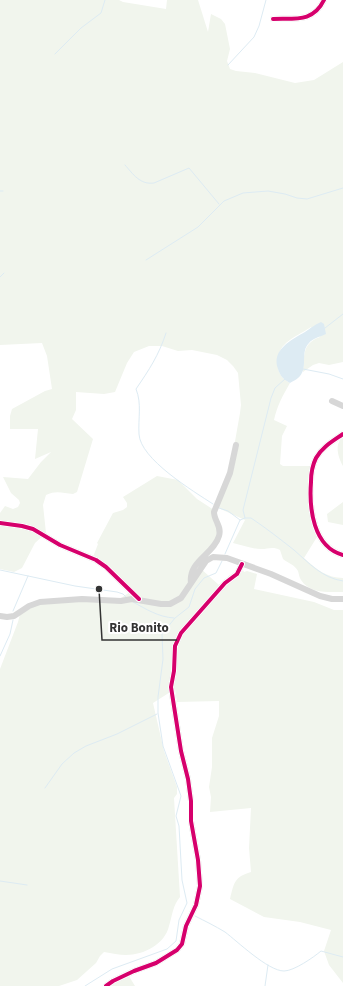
<svg xmlns="http://www.w3.org/2000/svg" width="343" height="986" viewBox="0 0 343 986" font-family="'Source Sans 3',sans-serif">
	<style>
		.green { fill: #f1f5ed }
		.water { fill: #ddebf3 }
		.lines { fill: none; stroke-linecap: round; stroke-linejoin: round }
		.stream { stroke: #ddebf3; stroke-width: 1 }
		.minor { stroke: #d7d7d7; stroke-width: 6 }
		.cycleway-casing { stroke: #fff; stroke-width: 6 }
		.cycleway { stroke: #d6006c; stroke-width: 4 }
		.leader { fill: none; stroke: #333; stroke-width: 1.5 }
		.callout-dot { fill: #333; stroke: #fff; stroke-width: 1.5 }
		.callout-label { font-size: 13px; text-anchor: middle; font-weight: bold; fill: #333; stroke: #fff; stroke-width: 4; stroke-linejoin: round; paint-order: stroke }
	</style>
	<rect width="100%" height="100%" fill="#fff"/>
	<path class="green" d="M0,0H119L123,2L166,9L167,0H198L208,32L211,14L221,19L225,24L230,49L227,61L230,69L236,71L255,73L295,83L314,80L343,62V362L329,365L319,363L313,365L303,372C305,356 301,344 320,337L311,327C301,334 284,340 279,353C278,357 278,362 278,366C278,374 283,379 290,383C283,395 277,406 274,420L287,426L282,436L280,464L283,466H312L310,490L314,531L317,537L304,558C316,569 327,578 343,578V592C329,592 310,594 301,580C299,577 299,574 298,571C295,565 288,563 283,559L280,550C273,546 268,549 261,549C252,549 242,545 233,543L245,520L216,507L226,480L234,447L240,413L241,405L238,373L233,366L227,360L217,355L192,350L178,351L162,346H149L134,352L127,363L115,392L104,394L76,392V410L72,419L93,439L77,492L73,494C63,493 56,490 46,495L43,505L46,533L35,543L22,568L14,572L0,569V513L5,506L13,509L18,507L20,503L19,500L11,493L3,477L28,479L41,462L51,452L35,459L38,429H10V416L12,409L45,391L52,389L47,356L42,343L0,345Z
		M343,437V466C338,457 334,444 343,437Z
		M157,476L178,480L197,499L214,510L217,532L214,549L200,568L219,585L230,575L241,573L243,570L244,572L247,571L257,574L254,589L314,602L334,610H343V983L329,965L324,951L331,930L300,922L264,917L230,899C234,883 234,877 251,872L249,848L251,808L210,812L211,797L209,787L212,767V738L219,716V701L177,702L175,689L153,703L164,751L177,787V794L174,798L180,897C173,905 172,916 169,926C165,944 144,955 126,955C119,955 112,953 104,952L100,956L96,963L77,980L59,986H0V669L18,622L20,614L37,604L100,598H121L130,592L93,557L98,544L97,543L113,513L123,510L127,507V503L123,497Z
		M343,502V525L328,522L327,514Z
		M127,973L135,986H105Z"/>
	<path class="water" d="M321,322L324,324L326,334C320,337 313,338 309,343C300,352 308,367 300,376C298,379 293,381 290,383C284,380 280,376 278,369C271,350 291,340 305,332C311,328 314,325 321,322Z"/>
	<g class="lines">
		<path class="stream" d="M55,54L81,28L101,13L105,0
			M228,65L254,37L259,26L266,0
			M125,165C133,174 140,185 154,183L189,168L219,204
			M0,191H3
			M146,260L198,227L224,201L243,193L268,191L285,194L297,198L307,199L343,188
			M0,277L4,273
			M325,328L343,314
			M166,333C159,355 149,370 136,389C142,404 138,418 139,434C140,459 193,491 213,504
			M303,369L329,374L343,379
			M219,508L228,511L240,520
			M245,518L243,510L271,398L275,388L285,379
			M225,554L240,520L245,518H251C266,528 280,539 294,550C309,563 322,578 343,581
			M0,570L75,586L117,592L123,594L127,598
			M133,602C146,609 158,617 174,618
			M13,611L28,576
			M0,656L10,634L13,620
			M45,788L62,764L74,753L86,746L117,734L157,714
			M0,881L27,885
			M195,916C205,921 215,926 225,932C237,941 268,971 284,971C294,971 314,957 321,951L343,957
			M85,986L112,969L167,949L176,941L179,920L187,903L182,880L179,826L176,816L181,796L163,746L158,713V697L163,659L162,634L175,618L189,607L195,589L204,578L216,573L222,561
			M265,986L268,965"/>
		<path class="minor" d="M273,19C294,18 313,23 324,0
			M332,401L343,406
			M343,434C333,441 322,447 316,458C312,466 311,474 311,482C309,508 313,547 343,555
			M0,523L22,526L33,529L60,545L96,560L106,567L139,599
			M191,583C188,561 214,554 219,536C222,526 214,521 214,512L230,473L236,445
			M0,616L7,617L14,616L29,606L40,602L82,599L121,601L132,599L161,604H170L181,598L206,561L213,557L227,558L271,574L320,596L332,599H343
			M106,986L113,981L134,971L156,963L177,950L182,944L186,926L196,905L200,886L198,860L191,821V801L188,779L181,751L171,687L174,671L175,646L181,633L225,583L237,574L242,564"/>
		<defs>
			<path id="cycleway" d="M273,19C294,18 313,23 324,0
				M343,434C333,441 322,447 316,458C312,466 311,474 311,482C309,508 313,547 343,555
				M0,523L22,526L33,529L60,545L96,560L106,567L139,599
				M106,986L113,981L134,971L156,963L177,950L182,944L186,926L196,905L200,886L198,860L191,821V801L188,779L181,751L171,687L174,671L175,646L181,633L225,583L237,574L242,564"/>
		</defs>
		<use href="#cycleway" class="cycleway-casing"/>
		<use href="#cycleway" class="cycleway"/>
	</g>
	<path class="leader" d="M99 589L102 640H177"/>
	<circle class="callout-dot" cx="99" cy="589" r="4"/>
	<g class="callout-label">
		<text x="139" y="632">Rio Bonito</text>
	</g>
</svg>
